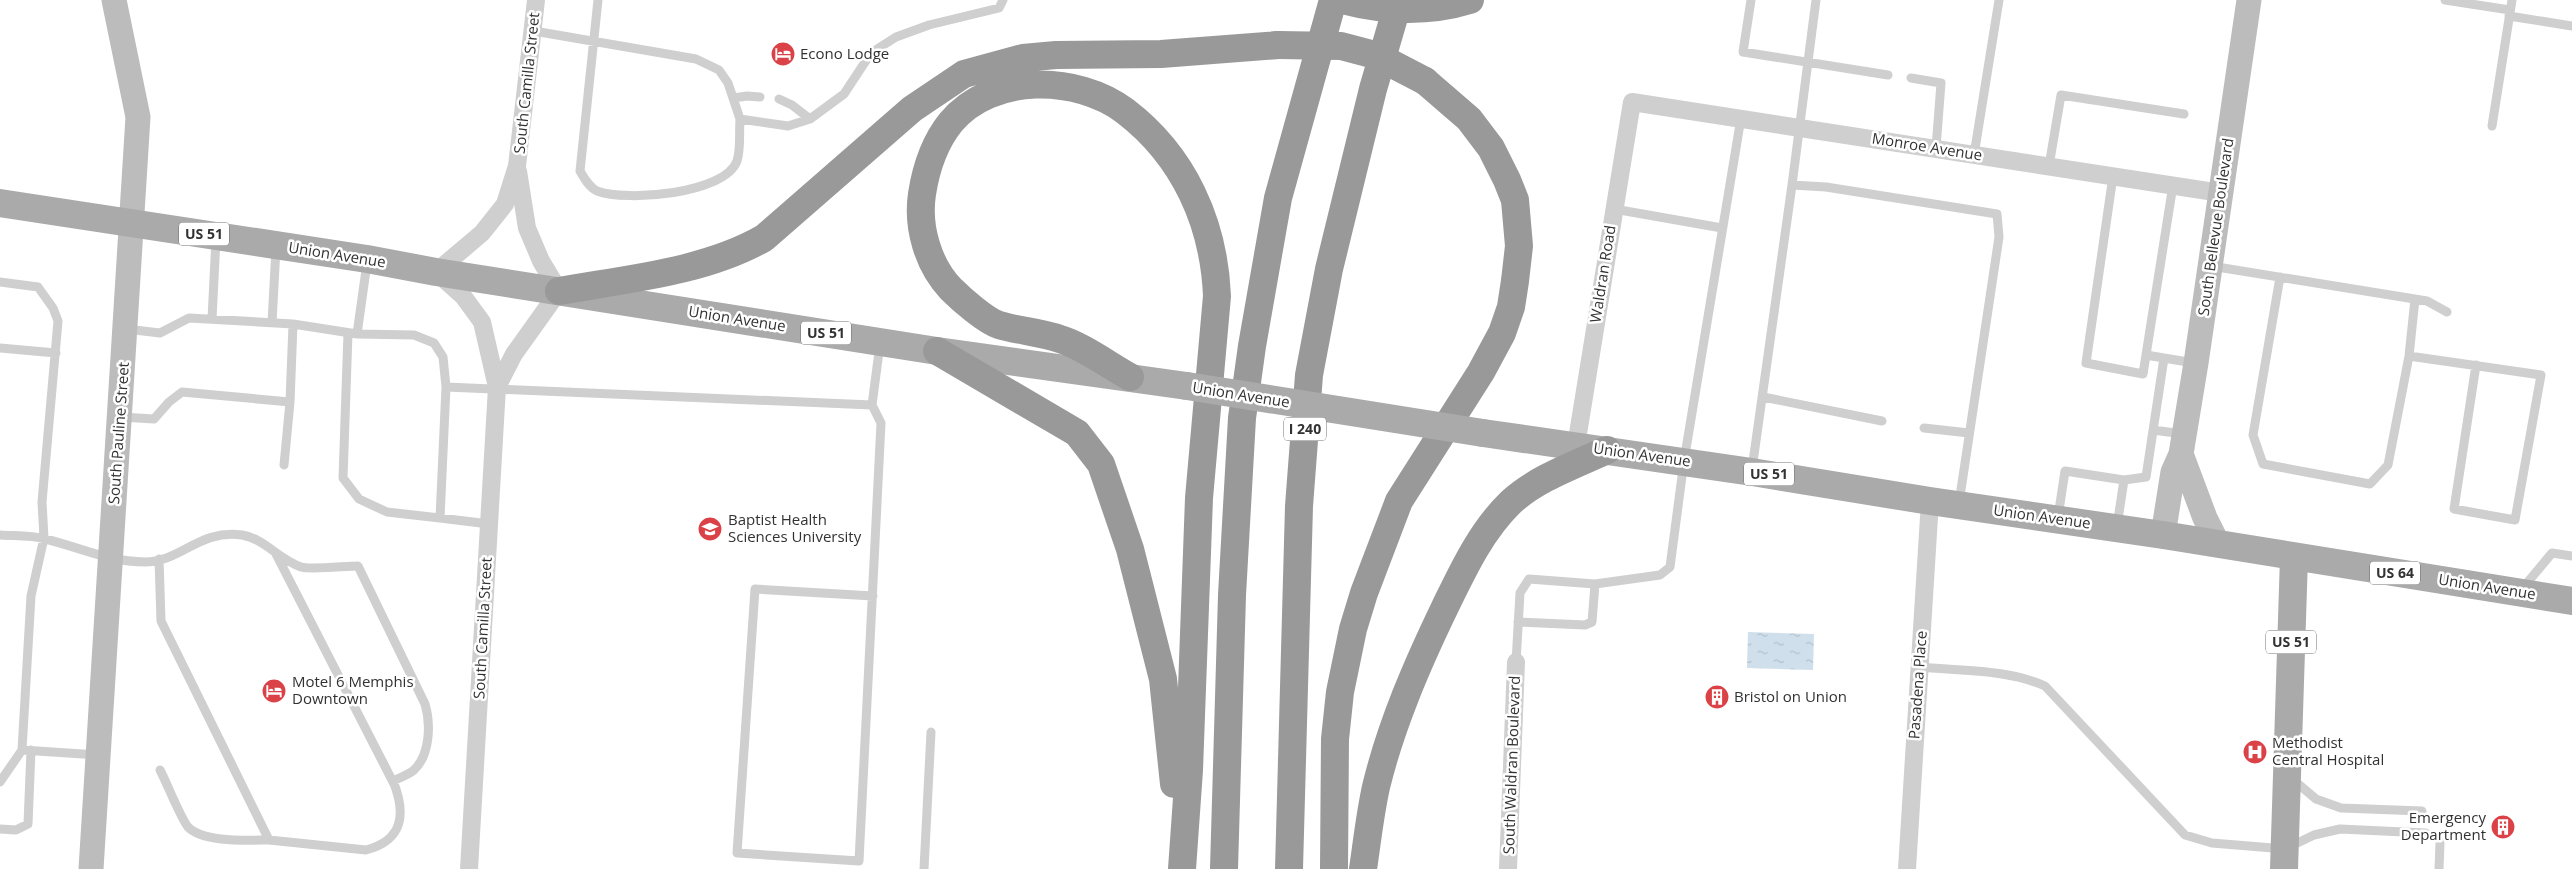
<svg xmlns="http://www.w3.org/2000/svg" width="2572" height="869" viewBox="0 0 2572 869" font-family="'Open Sans',sans-serif">
	<style>
		.water { fill: url(#water-ripples) }
		.lines { fill: none; stroke-linecap: round; stroke-linejoin: round }
		.lane { stroke: #cfcfcf; stroke-width: 9 }
		.street { stroke: #cfcfcf; stroke-width: 18 }
		.secondary { stroke: #bcbcbc; stroke-width: 25 }
		.primary { stroke: #aaa; stroke-width: 28 }
		.highway { stroke: #999; stroke-width: 28 }
		.primary-bridge { stroke: #aaa; stroke-width: 28 }
		.highway-bridge { stroke: #999; stroke-width: 28 }
		.labels { text-anchor: middle; stroke-width: 5; stroke-linejoin: round; paint-order: stroke }
		.shield { fill: #fff; stroke: #707070; stroke-width: 1 }
		.shield-label { font-size: 14px; font-weight: bold; fill: #323232 }
		.poi-label { font-size: 15px; fill: #323232; stroke: #fff; text-anchor: start }
		.street-label { font-size: 15px; fill: #323232; stroke: #fff }
	</style>
	<defs>
		<pattern id="water-ripples" width="26" height="14" patternUnits="userSpaceOnUse" patternTransform="scale(1.25)"><rect width="26" height="14" fill="#cfdfeb"/><path d="M2 4q2-2 4 0t4 0M15 11q2-2 4 0t4 0" fill="none" stroke="#b2c0ca"/></pattern>
	</defs>
	<rect width="100%" height="100%" fill="#fff"/>
	<path class="water" d="M1748,632L1814,634L1813,670L1747,668Z"/>
	<g class="lines">
		<path class="lane" d="M598,0L580,171C584,178 589,187 597,191C626,202 725,194 737,161C741,149 739,131 740,119L788,126L810,119L844,94L871,53L896,37L929,25L999,8L1003,0
			M1751,0L1743,52L1888,75
			M2445,0L2510,10
			M2509,16L2572,26
			M534,31L696,59L719,70L728,83L740,119
			M1911,78L1941,83L1936,148
			M733,98L747,96L760,97
			M779,99L792,105L810,119
			M2492,126L2512,0
			M1974,155L1999,0
			M2049,166L2061,95L2184,114
			M2113,176L2086,363L2143,374L2146,355
			M1792,185L1816,0
			M1614,209L1722,228
			M2211,266L2427,301L2447,312
			M2280,277L2253,435L2263,464L2370,484L2388,465L2409,356L2415,299
			M0,282L38,287L53,308L58,321L42,502L44,538L31,596L22,750L98,755
			M212,319L216,239
			M272,323L276,248
			M126,329L160,333L189,318L293,324L357,334L414,335L434,343L443,357L446,387L440,518L489,524
			M348,333L343,478L359,499L387,512L440,518
			M357,334L367,263
			M0,348L56,353
			M2409,356L2541,375L2515,520L2454,509L2476,365
			M2164,358L2146,355L2173,185
			M446,387L872,405
			M1763,397L1882,421
			M290,402L293,324
			M121,417L154,419L169,402L182,392L290,402L284,465
			M1924,428L1969,433
			M2153,430L2183,434
			M1752,469L1792,185L1826,187L1997,214L1999,237L1959,503
			M2124,480L2146,477L2164,358L2194,363
			M2058,517L2065,471L2124,480L2117,526
			M0,535C15,536 31,535 45,539C79,547 109,562 145,562C181,562 199,529 242,535C265,539 278,559 301,567C310,570 346,566 358,566L425,704C431,724 430,755 414,770C408,775 399,778 393,781C406,813 404,840 366,850L269,840L161,621L159,559
			M276,554L394,784
			M1595,584L1660,575L1670,567L1684,461L1741,118
			M2522,589L2552,553L2572,556
			M873,596L755,589L737,853L859,861L881,423L872,405L880,344
			M1516,662L1520,593L1529,579L1595,584L1592,622L1585,625L1518,622
			M1919,667C1961,671 2007,669 2045,686L2185,835L2212,843L2285,849L2314,835L2340,829L2426,833
			M160,770C167,783 180,817 188,827C204,843 248,840 269,840
			M2291,778L2316,799L2341,808L2422,811
			M0,782L22,750
			M0,829L16,830L28,824L31,750
			M924,869L931,732
			M2439,869L2440,843"/>
		<path class="street" d="M497,387L514,354L559,291L541,261L527,228L518,171
			M1576,446L1632,102L2221,193
			M469,869L497,387L482,322L463,296L436,272L482,233L505,204L517,166L536,0
			M1508,869L1516,662
			M1907,869L1930,501"/>
		<path class="secondary" d="M2181,454L2205,518L2218,544
			M2163,535L2173,472L2181,454L2196,363L2249,0
			M91,869L138,117L114,0"/>
		<path class="primary" d="M0,203L367,259L436,272L937,351L1187,386
			M1483,433L1752,472L1930,501L2163,535L2572,601
			M2284,869L2294,557"/>
		<path class="highway" d="M559,291C626,279 705,272 764,238L912,109L964,74L1023,58L1056,55L1161,54L1278,45
			M937,351L1077,433L1101,464L1130,549L1163,679L1174,784
			M1130,377C1110,366 1081,345 1060,339C1040,332 1019,331 999,325C986,321 961,299 951,289C928,265 917,227 922,194C926,168 934,143 951,122C992,73 1077,75 1125,111C1184,156 1214,223 1217,296L1199,498L1189,770L1182,869
			M1224,869L1232,595L1242,418L1252,346L1278,198L1333,0
			M1289,869L1299,506L1309,375L1329,269L1373,89L1399,0
			M1334,869L1335,739L1340,692L1353,629L1364,593L1399,501L1481,372L1502,333L1511,307L1515,281L1519,246L1515,200L1507,180L1491,148L1469,119L1425,81
			M1363,869C1367,842 1370,814 1376,787C1391,725 1417,665 1445,607C1463,570 1481,531 1511,502C1537,478 1575,465 1607,450"/>
		<path class="primary-bridge" d="M1187,386L1483,433"/>
		<path class="highway-bridge" d="M1342,0C1384,11 1428,13 1470,0
			M1278,45L1341,46L1375,55L1425,81"/>
	</g>
	<defs>
		<symbol id="hotel-disc" viewBox="-11 -11 22 22"><circle r="9.5" fill="#db4247" stroke="#fff"/><path d="M-6-4.5h1.5V1H6V5H4.5V3h-9V5H-6ZM-4 0a1.8 1.8 0 1 1 3.6 0ZM.5 0V-2.5h3Q6-2.5 6 0Z" fill="#fff"/></symbol>
		<symbol id="university-disc" viewBox="-11 -11 22 22"><circle r="9.5" fill="#db4247" stroke="#fff"/><path d="M0-5L7-2L0 1L-7-2ZM-4 1L0 2.5L4 1V4Q0 6-4 4Z" fill="#fff"/></symbol>
		<symbol id="building-disc" viewBox="-11 -11 22 22"><circle r="9.5" fill="#db4247" stroke="#fff"/><path d="M-4-6H4V6H1V3H-1V6H-4ZM-2.5-4.3h1.7v1.8h-1.7ZM.8-4.3h1.7v1.8H.8ZM-2.5-1h1.7V.8h-1.7ZM.8-1h1.7V.8H.8Z" fill="#fff"/></symbol>
		<symbol id="hospital-disc" viewBox="-11 -11 22 22"><circle r="9.5" fill="#db4247" stroke="#fff"/><path d="M-5-5h3v3.5h4V-5h3V5h-3V1.5h-4V5h-3Z" fill="#fff"/></symbol>
	</defs>
	<g fill-rule="evenodd">
		<use href="#hotel-disc" x="769" y="40" width="28" height="28"/>
		<use href="#university-disc" x="696" y="515" width="28" height="28"/>
		<use href="#hotel-disc" x="260" y="677" width="28" height="28"/>
		<use href="#building-disc" x="1703" y="683" width="28" height="28"/>
		<use href="#hospital-disc" x="2241" y="738" width="28" height="28"/>
		<use href="#building-disc" x="2489" y="813" width="28" height="28"/>
	</g>
	<g class="labels">
		<g class="shield">
			<rect x="179" y="222.5" width="50" height="23" rx="4"/>
			<rect x="801" y="321.5" width="50" height="23" rx="4"/>
			<rect x="1284" y="417.5" width="42" height="23" rx="4"/>
			<rect x="1744" y="462.5" width="50" height="23" rx="4"/>
			<rect x="2370" y="561.5" width="50" height="23" rx="4"/>
			<rect x="2266" y="630.5" width="50" height="23" rx="4"/>
		</g>
		<g class="shield-label">
			<text x="204" y="239">US 51</text>
			<text x="826" y="338">US 51</text>
			<text x="1305" y="434">I 240</text>
			<text x="1769" y="479">US 51</text>
			<text x="2395" y="578">US 64</text>
			<text x="2291" y="647">US 51</text>
		</g>
		<g class="poi-label">
			<text x="800" y="59">Econo Lodge</text>
			<text x="728" y="525">Baptist Health<tspan x="728" dy="17">Sciences University</tspan></text>
			<text x="292" y="687">Motel 6 Memphis<tspan x="292" dy="17">Downtown</tspan></text>
			<text x="1734" y="702">Bristol on Union</text>
			<text x="2272" y="748">Methodist<tspan x="2272" dy="17">Central Hospital</tspan></text>
			<text x="2486" y="823" text-anchor="end">Emergency<tspan x="2486" dy="17">Department</tspan></text>
		</g>
		<g class="street-label">
			<text transform="translate(527 83) rotate(-84)" y="5">South Camilla Street</text>
			<text transform="translate(1927 147) rotate(9)" y="5">Monroe Avenue</text>
			<text transform="translate(2216 227) rotate(-82)" y="5">South Bellevue Boulevard</text>
			<text transform="translate(337 255) rotate(9)" y="5">Union Avenue</text>
			<text transform="translate(1603 274) rotate(-81)" y="5">Waldran Road</text>
			<text transform="translate(737 319) rotate(9)" y="5">Union Avenue</text>
			<text transform="translate(1241 395) rotate(9)" y="5">Union Avenue</text>
			<text transform="translate(119 433) rotate(-86)" y="5">South Pauline Street</text>
			<text transform="translate(1642 455) rotate(8)" y="5">Union Avenue</text>
			<text transform="translate(2042 517) rotate(8)" y="5">Union Avenue</text>
			<text transform="translate(2487 587) rotate(9)" y="5">Union Avenue</text>
			<text transform="translate(483 628) rotate(-87)" y="5">South Camilla Street</text>
			<text transform="translate(1918 685) rotate(-86)" y="5">Pasadena Place</text>
			<text transform="translate(1512 765) rotate(-88)" y="5">South Waldran Boulevard</text>
		</g>
	</g>
</svg>
